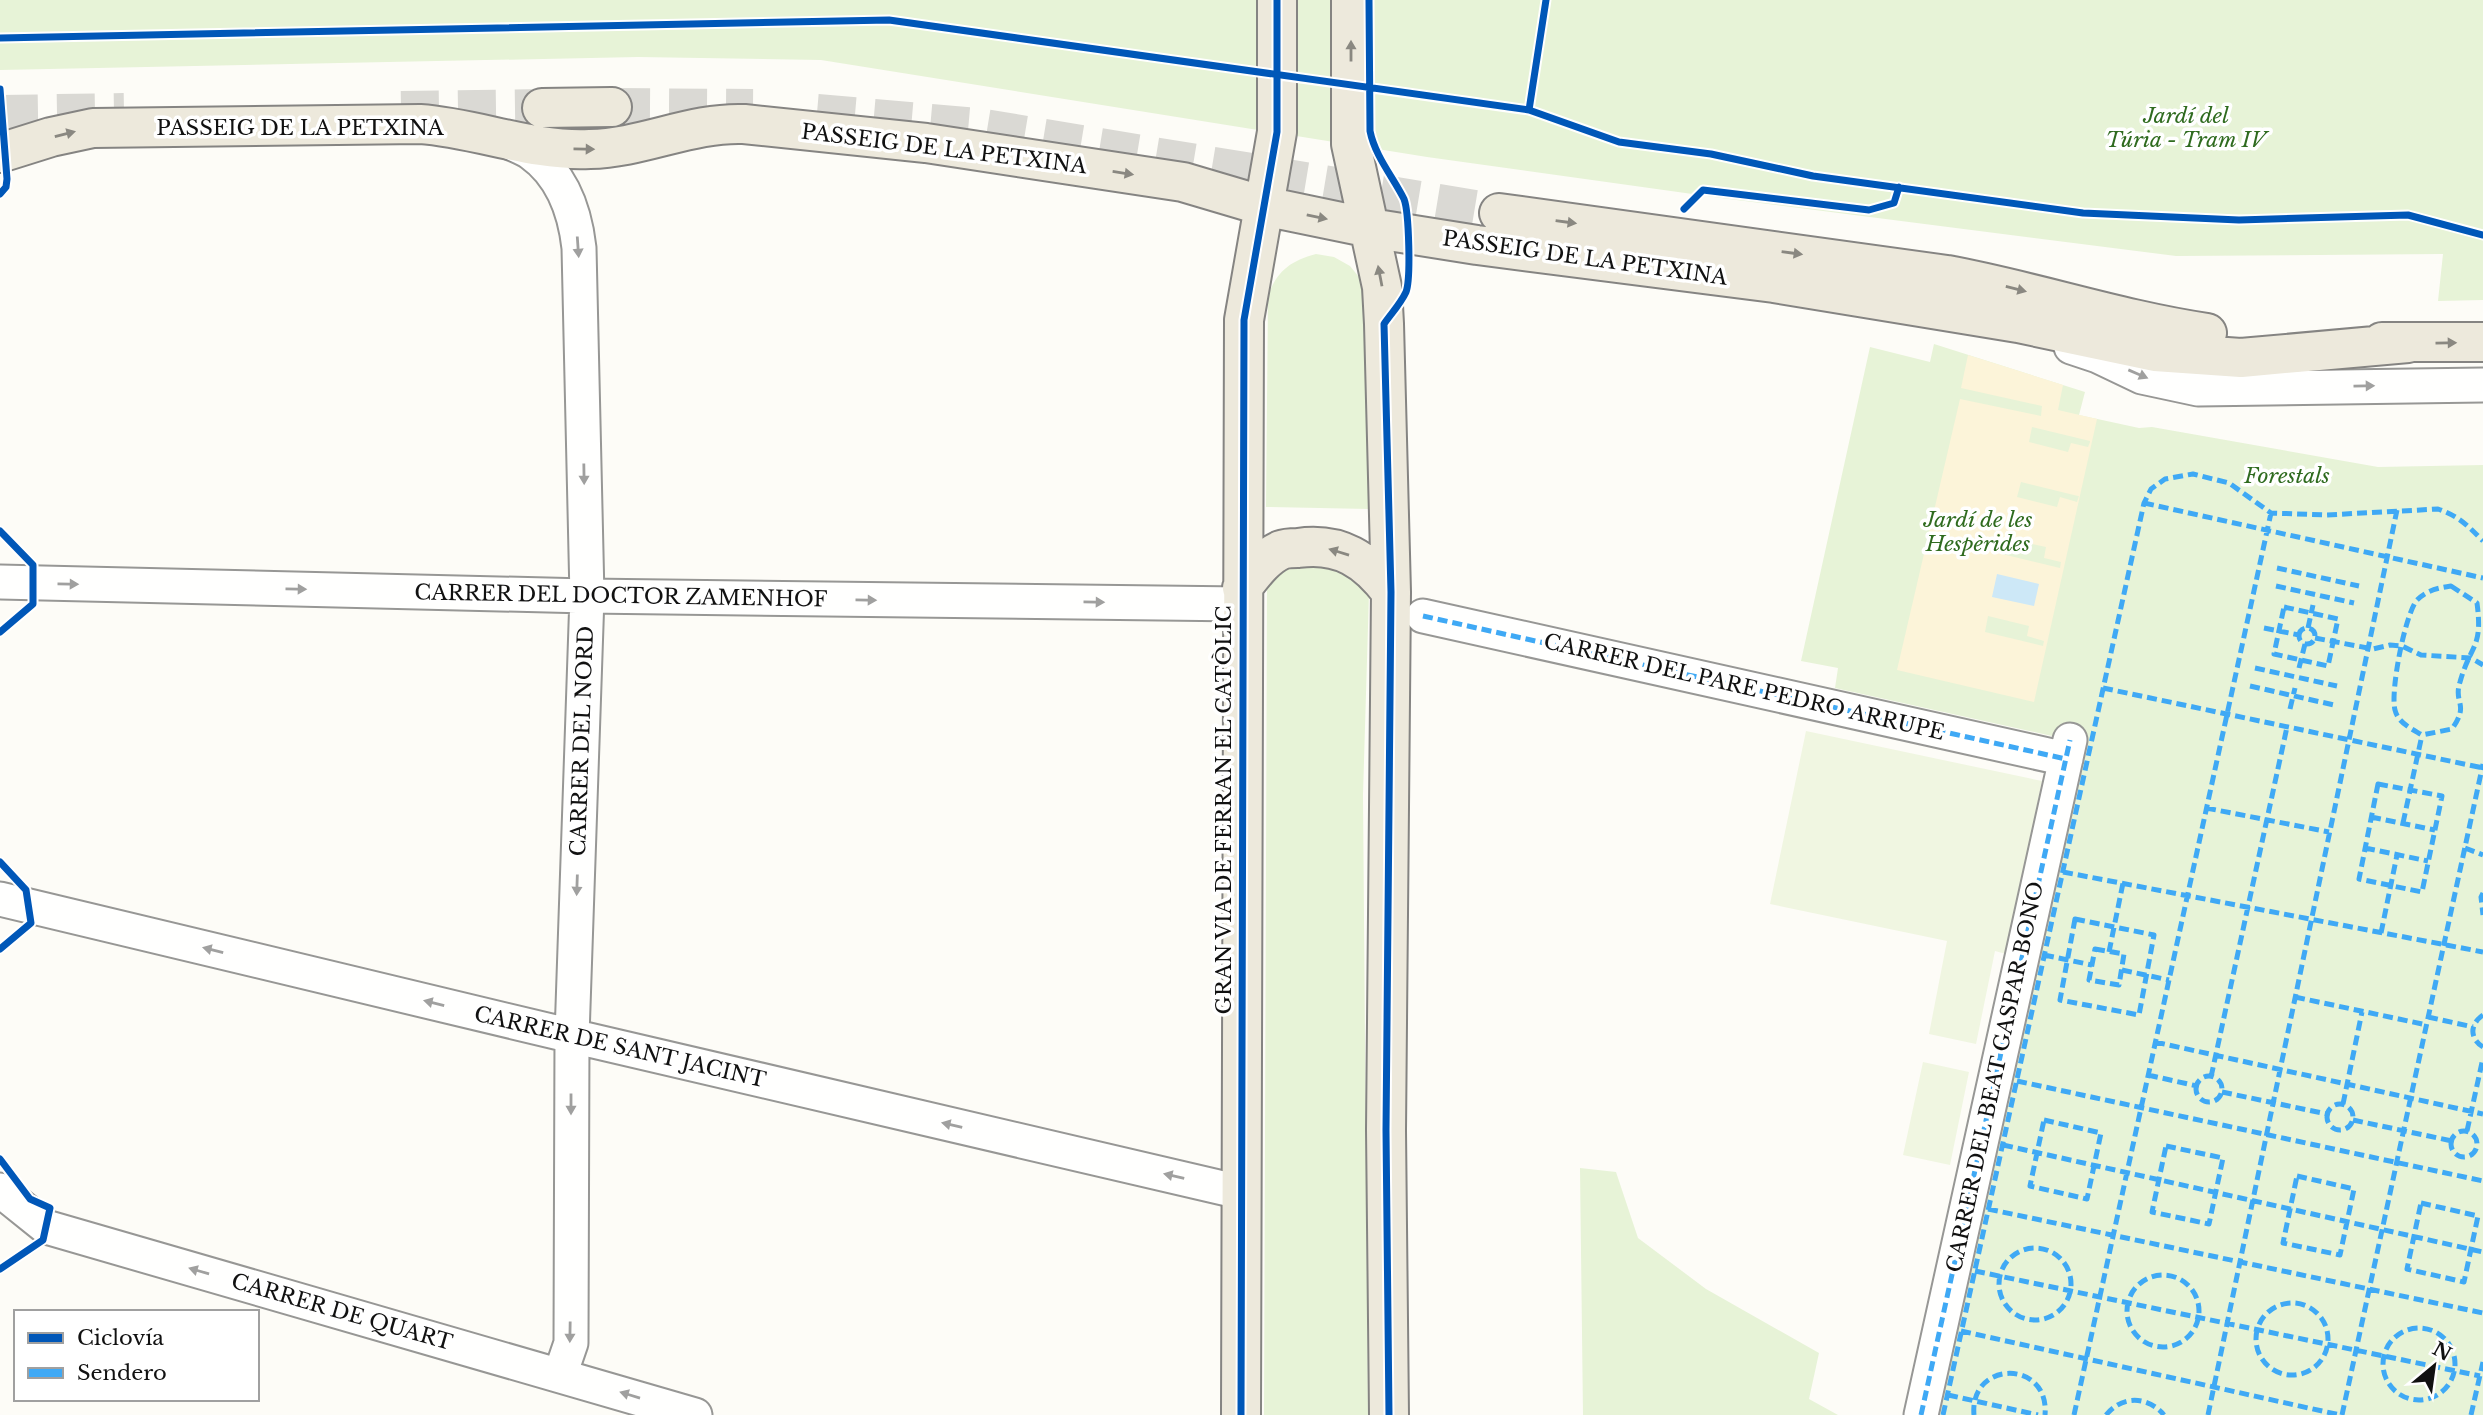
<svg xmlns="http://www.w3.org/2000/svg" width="2483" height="1415" viewBox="0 0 2483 1415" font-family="'Libre Baskerville',serif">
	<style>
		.green { fill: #e7f3d7 }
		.sand { fill: #fcf4d9; fill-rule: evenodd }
		.pitch { fill: #f0f6e1 }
		.water { fill: #cde8f7 }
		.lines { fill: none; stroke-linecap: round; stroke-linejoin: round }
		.primary-tunnel { stroke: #dad9d4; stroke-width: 38; stroke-dasharray: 38 19; stroke-linecap: butt }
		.street-casing { stroke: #979795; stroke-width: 37 }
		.primary-casing { stroke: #858482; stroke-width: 42 }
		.street { stroke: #fffffe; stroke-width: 33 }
		.primary { stroke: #ede9dc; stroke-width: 38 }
		.quiet { stroke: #3fa9f5; stroke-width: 5; stroke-dasharray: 10 5; stroke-linecap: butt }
		.cycleway-casing { stroke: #fff; stroke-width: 11 }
		.cycleway { stroke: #0057b8; stroke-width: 7 }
		.oneway { fill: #8a8881 }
		.oneway2 { fill: #a0a09f }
		.labels { text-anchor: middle; stroke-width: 7; stroke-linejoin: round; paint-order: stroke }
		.park-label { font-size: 21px; font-style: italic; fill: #2f6b1f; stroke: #fff }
		.street-label { font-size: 21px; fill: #111; stroke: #fff }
	</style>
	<rect width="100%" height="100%" fill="#fdfcf7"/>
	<path class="green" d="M0,0H2483V300L2438,301L2443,254L2176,256L1721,198L1427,157L821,60L638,57L0,70Z
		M1316,254L1334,257L1350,266L1363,282L1368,323L1369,509L1266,507L1268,296C1277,271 1290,261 1316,254Z
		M1934,344L2085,392L2079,415L2139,428L2152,427L2378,467L2483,465V1415H1931L2070,740L1835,688L1838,668L1801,661L1870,347L1930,362Z
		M1290,564H1342L1369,593L1363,795L1368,1415H1264L1267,583Z
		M1580,1168L1616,1172L1638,1238L1706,1289L1819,1353L1809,1399L1838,1415H1583Z"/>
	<path class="sand" d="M1968,355L2063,385L2058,410L2097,419L2034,702L1897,670L1960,399L2041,416L2042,406L1961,388ZM2032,427L2090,441V442L2088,447L2071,443L2068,452L2029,442ZM2021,482L2078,496H2079L2077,502L2060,497L2057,507L2017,497ZM2005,538L2046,547L2044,558L2061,562L2060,568L2002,554ZM1988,616L2029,626L2027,636L2044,641L2043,646L1985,632Z"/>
	<path class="pitch" d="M1806,731L2042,781L2006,954L1995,951L1976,1044L1929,1034L1947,941L1770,904Z
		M1923,1062L1969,1072L1950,1165L1903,1155Z"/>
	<path class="water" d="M1997,574L2039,584L2034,606L1992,597Z"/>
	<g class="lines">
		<path class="primary-tunnel" d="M612,107L753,108
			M401,110L542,108
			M817,113L978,127L1499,213
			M0,114L124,112"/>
		<defs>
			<path id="street" d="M507,141C514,145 524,148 531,153C562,175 575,212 579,248L587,596L572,1036L571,1343L560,1375
				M2071,347L2098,356L2142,377L2198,389L2483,385
				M0,582L587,596L1242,604
				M1423,616L2066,759
				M0,899L572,1036L1240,1192
				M0,1190L46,1227L695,1415
				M1921,1415L2070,740"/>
			<path id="primary" d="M1351,0V144L1382,287L1384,324L1391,592L1386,1130L1389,1415
				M542,108L612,107
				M0,153L51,137L93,128L420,124C478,128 532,152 590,149C643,148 691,122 744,124L926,143L1183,182L1264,206L1370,228L1477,245L1774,283L2018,323L2155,352L2241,358L2408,343
				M1499,213L1947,275C2034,291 2119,320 2207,333
				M2382,342H2483
				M1242,588C1253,574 1265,557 1281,550C1286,548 1293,548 1298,548C1340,542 1367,560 1391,592
				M1241,1415L1244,320L1277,132V0"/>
		</defs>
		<use href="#street" class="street-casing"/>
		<use href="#primary" class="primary-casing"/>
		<use href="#street" class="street"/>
		<use href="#primary" class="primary"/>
		<path class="quiet" d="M2144,503L2483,578
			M2277,568L2359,586
			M2276,586L2354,603
			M2451,586L2477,603C2483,649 2471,643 2460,682C2453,704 2470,703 2452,729L2422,735C2412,729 2398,723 2395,710C2390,692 2405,614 2417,600C2427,590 2438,588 2451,586Z
			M2284,607L2338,619L2328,666L2274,654Z
			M1423,616L2066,759
			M2299 636a8 8 0 1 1 16 0a8 8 0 1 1-16 0Z
			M2264,628L2299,635
			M2308,628L2313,605
			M2315,638L2373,649L2390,645L2402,646L2421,655L2471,658L2483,665
			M2255,668L2337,686
			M2299,668L2305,644
			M2250,686L2334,705
			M2103,688L2483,768
			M2290,709L2295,688
			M2378,784L2442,796L2422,892L2359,879Z
			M2206,808L2329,832
			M2371,817L2435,830
			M2403,823L2422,735
			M2365,848L2428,861
			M2465,848L2483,855
			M2063,872L2483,952
			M2483,893L2481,897L2483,915
			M2075,919L2154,935L2139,1015L2060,1000Z
			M2381,933L2397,855
			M2095,949L2124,954L2119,985L2089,980Z
			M2109,952L2123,883
			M2044,955L2092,965
			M2122,970L2169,980
			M2295,997L2427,1025
			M2483,1015C2470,1024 2469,1038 2483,1047
			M2428,1017L2473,1027
			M2155,1042L2483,1114
			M2148,1075L2197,1086
			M2196 1089a13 13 0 1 1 26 0a13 13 0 1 1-26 0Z
			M2211,1077L2287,727
			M2017,1081L2483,1181
			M2222,1092L2327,1114
			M2343,1104L2362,1012
			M2327 1117a13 13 0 1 1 26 0a13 13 0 1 1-26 0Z
			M2044,1120L2101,1133L2087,1199L2030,1186Z
			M2353,1120L2452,1141
			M2467,1131L2483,1058
			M2451 1144a13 13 0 1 1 26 0a13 13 0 1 1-26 0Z
			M2003,1145L2483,1252
			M2166,1146L2223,1158L2209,1224L2152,1212Z
			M2297,1176L2354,1189L2340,1255L2283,1243Z
			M2421,1203L2478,1216L2464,1282L2407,1269Z
			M1988,1209L2483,1313
			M1999 1284a36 36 0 1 1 72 0a36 36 0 1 1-72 0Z
			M1975,1271L2480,1376
			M2127 1311a36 36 0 1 1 72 0a36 36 0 1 1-72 0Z
			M2256 1339a36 36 0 1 1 72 0a36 36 0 1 1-72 0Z
			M2383 1364a36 36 0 1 1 72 0a36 36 0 1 1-72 0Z
			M1961,1331L2340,1415
			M1948,1395L2038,1415
			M1921,1415L2070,740
			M1943,1415L2144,503L2151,489L2165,479L2193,474L2229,483L2271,513L2326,515L2438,509C2460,517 2467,525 2483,541
			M1974,1415C1969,1360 2050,1359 2045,1415
			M2074,1415L2271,513
			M2106,1415C2122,1395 2148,1396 2164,1415
			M2208,1415L2397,510
			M2342,1415L2483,764
			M2471,1415L2483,1362"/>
		<defs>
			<path id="cycleway" d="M1369,0L1370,131C1375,156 1393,177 1404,199C1409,212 1411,279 1406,292C1401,303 1391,314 1384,324L1391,592L1386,1130L1389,1415
				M0,38L889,20L1529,110L1619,142L1711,154L1813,176L2083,213L2239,220L2408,215L2483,235
				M0,89L7,179L6,187L0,194
				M1529,110L1546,0
				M1684,209L1703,190L1869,210L1894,203L1899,187
				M0,531L33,565V604L0,632
				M0,862L26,890L31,923L0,949
				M0,1159L30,1199L50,1208L43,1240L0,1269
				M1241,1415L1244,320L1277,132V0"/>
		</defs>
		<use href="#cycleway" class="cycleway-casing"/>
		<use href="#cycleway" class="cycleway"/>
	</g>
	<defs><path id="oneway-solid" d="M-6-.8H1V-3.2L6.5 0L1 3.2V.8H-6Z" transform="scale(1.75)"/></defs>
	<g class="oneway">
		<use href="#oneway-solid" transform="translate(1351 51) rotate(-90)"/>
		<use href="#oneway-solid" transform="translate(65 134) rotate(-14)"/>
		<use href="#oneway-solid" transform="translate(584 149) rotate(1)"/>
		<use href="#oneway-solid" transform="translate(1123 173) rotate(9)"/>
		<use href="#oneway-solid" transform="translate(1317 217) rotate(12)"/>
		<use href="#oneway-solid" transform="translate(1566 222) rotate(8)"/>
		<use href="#oneway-solid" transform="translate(1792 253) rotate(8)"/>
		<use href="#oneway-solid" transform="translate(1380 276) rotate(-101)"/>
		<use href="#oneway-solid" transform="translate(2016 289) rotate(14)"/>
		<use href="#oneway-solid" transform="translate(2446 343) rotate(-1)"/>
		<use href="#oneway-solid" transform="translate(1339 552) rotate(-163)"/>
	</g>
	<g class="oneway2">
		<use href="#oneway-solid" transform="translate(578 247) rotate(86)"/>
		<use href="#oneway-solid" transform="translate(2138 374) rotate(23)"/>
		<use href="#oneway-solid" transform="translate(2364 386) rotate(-1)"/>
		<use href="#oneway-solid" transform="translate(584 474) rotate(89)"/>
		<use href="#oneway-solid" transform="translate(68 584) rotate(1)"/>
		<use href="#oneway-solid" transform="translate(296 589) rotate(1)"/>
		<use href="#oneway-solid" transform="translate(866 600) rotate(1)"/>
		<use href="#oneway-solid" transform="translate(1094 602) rotate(1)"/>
		<use href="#oneway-solid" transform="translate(577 885) rotate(92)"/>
		<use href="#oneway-solid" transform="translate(213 950) rotate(-166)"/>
		<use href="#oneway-solid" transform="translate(434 1003) rotate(-166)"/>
		<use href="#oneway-solid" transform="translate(571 1104) rotate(90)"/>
		<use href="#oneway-solid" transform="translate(952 1125) rotate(-167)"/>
		<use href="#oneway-solid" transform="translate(1174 1176) rotate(-167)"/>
		<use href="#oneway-solid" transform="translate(199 1271) rotate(-164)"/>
		<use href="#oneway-solid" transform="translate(570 1332) rotate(91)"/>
		<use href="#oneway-solid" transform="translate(630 1395) rotate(-163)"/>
	</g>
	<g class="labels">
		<g class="park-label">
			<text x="2186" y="123">Jardí del<tspan x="2186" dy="24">Túria - Tram IV</tspan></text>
			<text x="2287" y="483">Forestals</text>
			<text x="1978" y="527">Jardí de les<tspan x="1978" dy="24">Hespèrides</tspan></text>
		</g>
		<g class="street-label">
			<text x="300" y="135">PASSEIG DE LA PETXINA</text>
			<text transform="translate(944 149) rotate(7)" y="7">PASSEIG DE LA PETXINA</text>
			<text transform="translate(1585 258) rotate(8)" y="7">PASSEIG DE LA PETXINA</text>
			<text transform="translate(621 596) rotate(1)" y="7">CARRER DEL DOCTOR ZAMENHOF</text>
			<text transform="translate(1744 687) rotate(13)" y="7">CARRER DEL PARE PEDRO ARRUPE</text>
			<text transform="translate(582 741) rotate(-88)" y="7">CARRER DEL NORD</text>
			<text transform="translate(1224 810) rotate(-90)" y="7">GRAN VIA DE FERRAN EL CATÒLIC</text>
			<text transform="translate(620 1047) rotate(13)" y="7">CARRER DE SANT JACINT</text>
			<text transform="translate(1995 1077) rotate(-78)" y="7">CARRER DEL BEAT GASPAR BONO</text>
			<text transform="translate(342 1312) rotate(16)" y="7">CARRER DE QUART</text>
		</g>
	</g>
	<rect x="14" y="1310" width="245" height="91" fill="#ffffff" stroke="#a0a0a0" stroke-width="2"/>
	<rect x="28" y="1333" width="35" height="10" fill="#0057b8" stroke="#a0a0a0" stroke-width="2"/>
	<text x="77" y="1345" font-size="21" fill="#111111">Ciclovía</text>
	<rect x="28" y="1368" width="35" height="10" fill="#3fa9f5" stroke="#a0a0a0" stroke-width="2"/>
	<text x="77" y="1380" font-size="21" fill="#111111">Sendero</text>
	<g transform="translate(2434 1366) rotate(29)" stroke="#ffffff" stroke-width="5" paint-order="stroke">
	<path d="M0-5L12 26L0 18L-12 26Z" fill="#111111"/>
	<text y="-10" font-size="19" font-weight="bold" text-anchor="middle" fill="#111111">N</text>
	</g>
</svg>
